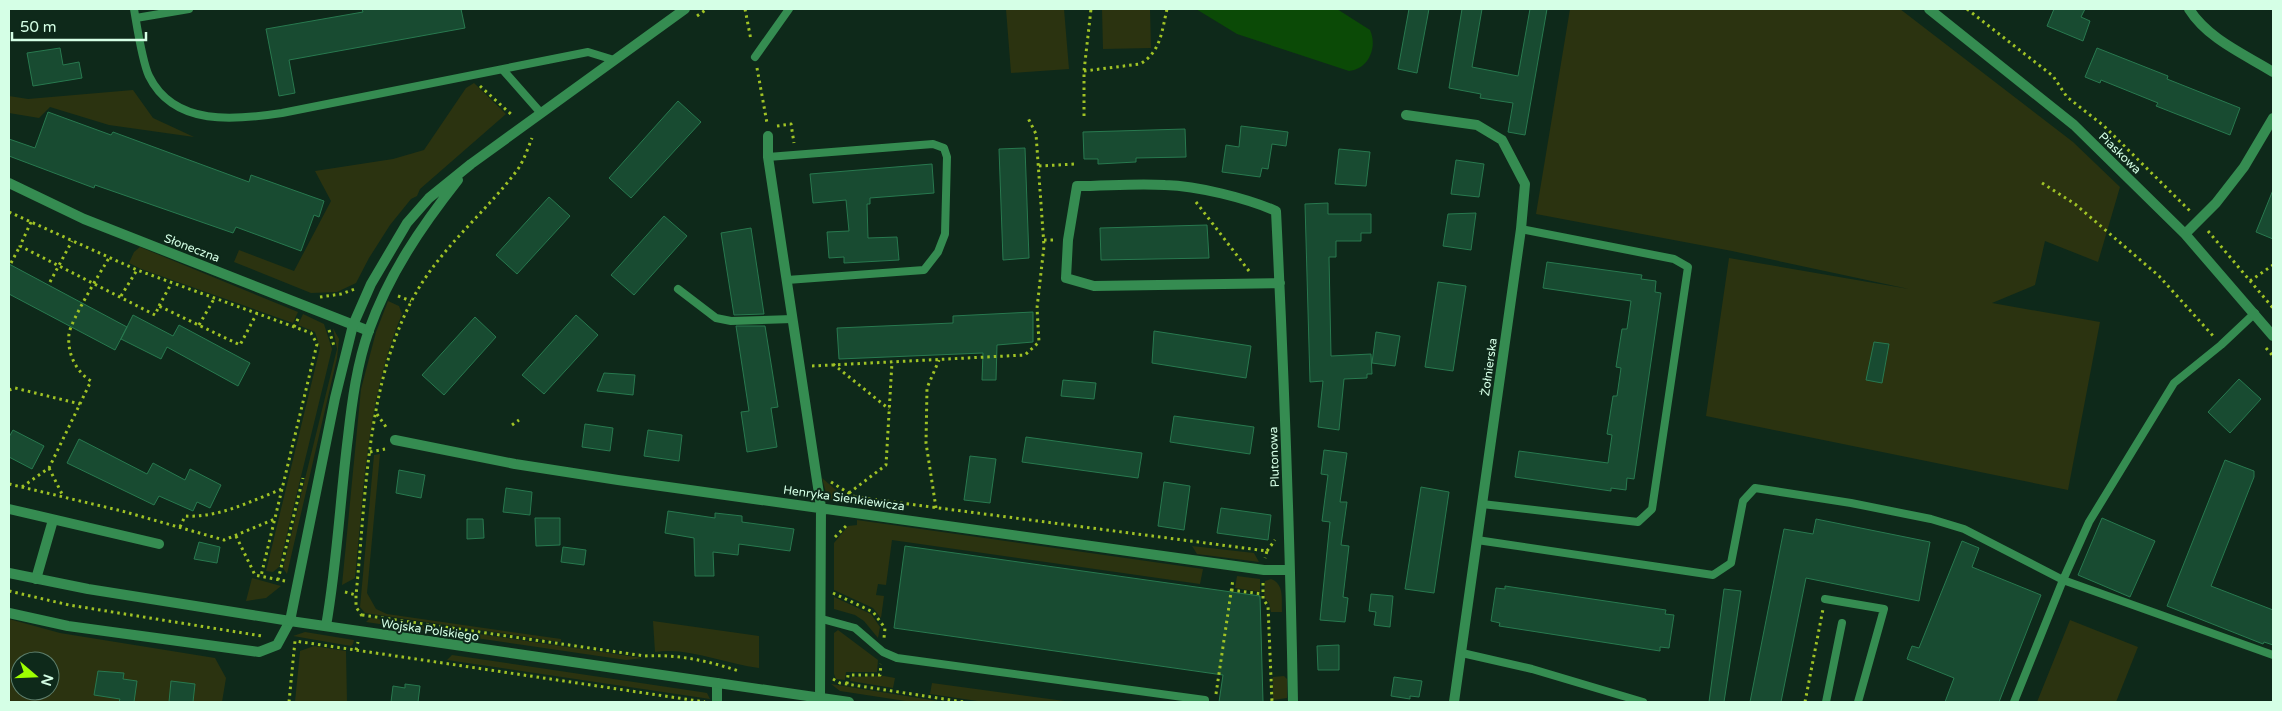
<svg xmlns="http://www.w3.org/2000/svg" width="2282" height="711" viewBox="0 0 2282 711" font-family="'Varela Round',sans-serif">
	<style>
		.green { fill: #2b3310; fill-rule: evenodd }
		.water { fill: #0b4a06 }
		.building { fill: #184b31; stroke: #28794f }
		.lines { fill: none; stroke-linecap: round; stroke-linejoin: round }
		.path { stroke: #a0c325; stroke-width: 3; stroke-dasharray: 2.5 4; stroke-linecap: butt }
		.service { stroke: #358c51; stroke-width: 8 }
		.minor { stroke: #358c51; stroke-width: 10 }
		.tertiary { stroke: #358c51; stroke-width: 10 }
		.labels { text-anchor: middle; stroke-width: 4; stroke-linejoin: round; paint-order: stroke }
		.street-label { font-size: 12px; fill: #d5ffe6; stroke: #0e291a }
	</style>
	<rect width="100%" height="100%" fill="#0e291a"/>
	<path class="green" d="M1006,9H1064L1069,69L1011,73Z
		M1102,9H1150L1151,48L1103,49Z
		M1570,9H1900L2073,142L2120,187L2098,262L2045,241L2035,285L1992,303L2100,322L2068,490L1706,416L1729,258L1909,289L1732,251L1536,214Z
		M474,83L506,114L420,189L417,196L411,199L390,225L369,258L356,283L337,292L311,293L234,262L239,250L294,271L331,201L315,171L393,159L424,150L466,88Z
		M133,90L153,118L194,137L109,125L50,107L39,118L9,113V96L28,99Z
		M140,247L298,312L293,323L141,269L129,263L134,252Z
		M388,301L399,306L402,314C367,398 364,489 355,578L342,585L361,389L376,332Z
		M303,314L324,324L332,349L279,567L273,572L266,571L320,348L315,332L298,325Z
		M333,328L339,339L337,358L287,574L283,568L337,349Z
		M380,454L367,593L376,609L387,614L561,639V642L365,613L360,607L374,455Z
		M822,478L849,501V504L835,502L827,497Z
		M865,500L903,506L896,511L859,506Z
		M857,520L1203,569L1200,584L892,540L886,585L878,584L876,595L884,596L881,618L873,608L834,590V543L848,526L857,525Z
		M1192,546L1254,553L1259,562L1197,554Z
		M1237,576L1260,579V592L1235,588Z
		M252,578L281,586L266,598L246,601Z
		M1271,579C1285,584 1281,600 1282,612H1271L1269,603L1264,597L1265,581Z
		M834,597L871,614L880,627L878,638L864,621L855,615L834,609Z
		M370,618L643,658L626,660L366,622Z
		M9,619L60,633L215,658L226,678L222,702H9ZM20,661H50V691H20Z
		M2070,620L2138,647L2116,702H2037Z
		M653,621L759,636V668C725,664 689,647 655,652Z
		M838,630L878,660L877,672H846L845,680L836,679L834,674V633Z
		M305,632L354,640L353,644L351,646L293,636Z
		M314,646L346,651L347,702H295L300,651Z
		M452,655L701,692L707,693L710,699L447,660Z
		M884,676L895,678L893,688L850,681L851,677Z
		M1284,676L1287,679V698L1273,700V677Z
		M932,683L1072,702H984L930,694Z
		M831,684L944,702H912L840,691Z"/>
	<path class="water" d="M1196,9H1337L1370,30C1378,48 1368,69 1349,71L1237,34Z"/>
	<path class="building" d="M362,9H461L465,28L289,60L295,93L279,96L266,29L363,12Z
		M1409,9H1429L1417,73L1398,69Z
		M1462,9H1482L1472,67L1518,76L1530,9H1547L1525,135L1508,132L1513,103L1480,98L1481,94L1449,88Z
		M2054,9H2085L2081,17L2090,21L2083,41L2047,26Z
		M60,48L63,65L79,62L82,78L33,86L27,53Z
		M2097,48L2168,76L2167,79L2240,108L2230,135L2156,106L2158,103L2101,80L2100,83L2085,77Z
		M678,101L701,122L631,198L609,178Z
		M48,112L111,135L113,132L249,182L251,175L324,201L319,217L314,215L301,251L236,227L233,233L95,185L94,188L9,156V139L35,148Z
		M1241,126L1288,132L1286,146L1272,144L1268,169L1262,168L1260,177L1222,172L1226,145L1239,147Z
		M1185,129L1186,157L1136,158V162L1098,164V159H1084L1083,132Z
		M1025,148L1029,258L1003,260L999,149Z
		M1339,149L1370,152L1366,186L1335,184Z
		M1456,160L1484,164L1479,197L1451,194Z
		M932,164L934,193L870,198V204H867L868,238L897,237L899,260L844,263V257L829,258L827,232L849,231L846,200L813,203L810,174Z
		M2273,190V239L2256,232Z
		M549,197L570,216L517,274L496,255Z
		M1328,203V214H1371V233H1361V241H1336V257H1329L1331,356L1371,354L1372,374H1367V378L1344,379L1339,430L1318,427L1323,381L1310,382L1305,204Z
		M1476,213L1471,250L1443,246L1448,214Z
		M664,216L687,236L634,295L611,275Z
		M1207,225L1209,258L1101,260L1100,228Z
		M751,228L764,314L734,315L721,233Z
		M1547,262L1642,275L1641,279L1656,281L1655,292L1661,293L1634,479L1627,478L1626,490L1611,488V491L1515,477L1519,451L1608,463L1612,435L1607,434L1613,396H1617L1621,368L1616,367L1622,329H1627L1631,301L1543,288Z
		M9,264L127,327L115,350L9,294Z
		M1438,282L1466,286L1453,371L1425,367Z
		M1033,312V342L997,345L996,380H982L983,353L839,359L837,328L953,323V316Z
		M133,315L173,336L179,325L250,363L238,386L167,347L161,359L121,339Z
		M576,315L598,335L544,394L522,375Z
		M475,317L496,337L444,395L422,375Z
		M736,326H765L778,407L771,408L777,447L747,452L741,412L749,411Z
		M1154,331L1251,346L1246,378L1152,363Z
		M1376,332L1400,336L1395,366L1372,363Z
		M1874,342L1889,344L1882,383L1866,380Z
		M604,373L635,375L633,395L597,391Z
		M2239,379L2261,399L2230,433L2208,412Z
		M1063,380L1096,383L1094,399L1061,396Z
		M1174,416L1254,427L1250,454L1170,442Z
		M585,424L613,428L610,451L582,447Z
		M13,430L44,446L32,469L9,457V437Z
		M648,430L682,435L679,461L644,456Z
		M1026,437L1142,453L1138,478L1022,462Z
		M79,439L147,474L153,463L185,480L190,469L221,485L210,508L197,502L193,511L159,496L154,505L67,463Z
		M1324,450L1347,453L1340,502H1347L1341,545L1349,546L1343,597L1348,598L1345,622L1320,620L1330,522L1322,521L1328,475L1321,474Z
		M970,456L996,459L990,503L964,500Z
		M2225,460L2254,471V477L2211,586L2273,610V645L2264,642L2263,644L2167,606Z
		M399,470L425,475L421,498L396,493Z
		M1164,482L1190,486L1184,530L1158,526Z
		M1421,487L1449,492L1434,593L1405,589Z
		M506,488L532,492L530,515L503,512Z
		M1221,508L1271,515L1268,540L1217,533Z
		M668,511L715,518V513L742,516V522L794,529L790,551L739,544L738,555L713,552L714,576H695L694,538L665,533Z
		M535,518H560V545L536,546Z
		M2102,518L2155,541L2130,597L2078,575Z
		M467,519H483L484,538L467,539Z
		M1816,519L1930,542L1919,601L1806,578L1781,702H1750L1784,529L1813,534Z
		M1962,541L1979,548L1972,567L2041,595L1999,702H1945L1954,678L1907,659L1912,646L1919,648Z
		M199,542L220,547L217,563L194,559Z
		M905,546L1260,596L1263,702H1219L1223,675L894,628Z
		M563,547L586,550L584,565L561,562Z
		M1505,586L1666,610L1665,614L1674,615L1669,648L1660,647V651L1499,626L1500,623L1491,621L1496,588L1505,589Z
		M1724,589L1741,591L1724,702H1709Z
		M1371,594L1393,596L1390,627L1374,625L1376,612L1369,611Z
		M1339,645V670H1318L1317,646Z
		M98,671L124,673L123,679L137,681L134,702H119L120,699L94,695Z
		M1394,677L1422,681L1419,697L1410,696V699L1391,696Z
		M171,681L195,684L193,702H169Z
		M405,684L420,686L418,702H391L393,686L405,688Z"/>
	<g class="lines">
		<path class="path" d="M745,9L751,40
			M1967,9L2053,76L2067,97L2104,126L2190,211
			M697,16L707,9
			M757,68L767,123
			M1084,71L1140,64C1161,52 1162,30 1167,9
			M480,86L513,116
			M1084,116V71L1091,9
			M777,126L791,124L794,143
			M1039,166L1075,164
			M2042,183L2075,204L2159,276L2214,337
			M1196,202L1249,271
			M9,212L137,270L311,333L317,344L261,576
			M31,222L20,246L155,315L159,306L240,345L257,313
			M2208,231L2273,308
			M1044,240H1056
			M11,263L20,246
			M2250,281L2273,265
			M50,282L72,241
			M121,296L137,270
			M398,296L411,301
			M320,297L341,294L355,289
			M159,306L171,284
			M199,325L214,299
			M294,327L299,317
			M329,330L334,346
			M2266,348L2273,356
			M833,364L889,409
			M812,366L1025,355L1039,342L1037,308L1044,246L1036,134L1027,116
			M9,390L15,388L80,404
			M377,414L386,427L385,430
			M512,425L519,420
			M370,452L385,449
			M49,468L63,496
			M831,482L855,497
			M9,484L122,511L224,540L275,519
			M22,487L49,468L91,381C75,371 67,352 69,334C70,322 101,271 109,258
			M849,493L886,465L892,362
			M855,497L1267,551L1265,558
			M936,508L926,443L927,388L939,360
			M180,527L185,516C219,518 251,501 282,489
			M236,536L255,575L285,581
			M835,537L846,526
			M1267,551L1275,540
			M278,580L303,478
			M1263,583V599L1268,606L1272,702
			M1231,590L1262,594
			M9,591L69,605L262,636
			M345,592L356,595
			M833,593L873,612L885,628L884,638
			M362,615L645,656C678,654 708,661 739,671
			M362,616L356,607V595C366,498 366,390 411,302C438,249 484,215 518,169C524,160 528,148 532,138
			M356,650L358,642
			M833,679L840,683L964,702
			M847,684L848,675H880L881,664
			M1216,694L1233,579
			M289,702L295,641L705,702
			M1805,702L1823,609"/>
		<path class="service" d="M134,9C137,26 142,61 149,76C174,127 236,120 282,113L588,52L614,60
			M136,18L189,9
			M755,57L789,9
			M503,70L540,112
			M768,157L933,144L944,148L947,157L945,234L938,252L924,270L787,280
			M678,289L716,318L731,321L792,319
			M1482,504L1638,522L1652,509L1688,267L1674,259L1521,229
			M1477,540L1713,575L1731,563L1743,501L1755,488L1851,503L1931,519L1964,529L2063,580L2273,655
			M1825,599L1884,609L1858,702
			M822,619L855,628L883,652L897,658L1205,700V702
			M1462,653L1532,669L1643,702
			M1826,702L1842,623
			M2014,702L2063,580L2089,522L2174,383L2221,345L2255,313"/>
		<path class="minor" d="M1929,9L2074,125L2185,234L2273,336
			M2189,9C2208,39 2244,54 2273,72
			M1406,115L1477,125L1502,140L1525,184L1521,229L1454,702
			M768,136V157L821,507L820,698
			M9,183L84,219L369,331
			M2185,234L2216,203L2244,167L2273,118
			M1280,283L1094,286L1066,278L1068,240L1077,186C1106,186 1136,183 1165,185C1198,186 1246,198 1276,211C1284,375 1290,538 1293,702
			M395,440L515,464L618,480L1264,570H1290
			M9,509L159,544
			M36,579L53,520
			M9,613L68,626L259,652L277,645L290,621
			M717,702V683"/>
		<path class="tertiary" d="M9,573L88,589L290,621L849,702
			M290,621L335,398L353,325L371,284L407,223L429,198L471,164L685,9
			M326,626C337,564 340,500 348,437C352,401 357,364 369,330C389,274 421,227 458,180"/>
	</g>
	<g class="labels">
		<g class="street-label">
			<text transform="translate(2120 153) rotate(44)" y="4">Piaskowa</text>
			<text transform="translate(192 248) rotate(21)" y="4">Słoneczna</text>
			<text transform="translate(1489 367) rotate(-82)" y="4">Żołnierska</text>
			<text transform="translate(1274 457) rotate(-92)" y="4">Plutonowa</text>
			<text transform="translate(844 498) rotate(8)" y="4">Henryka Sienkiewicza</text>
			<text transform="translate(430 630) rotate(8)" y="4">Wojska Polskiego</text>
		</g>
	</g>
	<rect width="2282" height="711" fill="none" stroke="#d5ffe6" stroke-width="20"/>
	<g transform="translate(35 676) rotate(109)"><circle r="24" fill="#0e291a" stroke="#5e7f6c"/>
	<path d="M0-4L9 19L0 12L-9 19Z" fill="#9eff01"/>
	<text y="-8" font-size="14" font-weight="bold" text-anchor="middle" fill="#d5ffe6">N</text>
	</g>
	<path d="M12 32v8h134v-8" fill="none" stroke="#d5ffe6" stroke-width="2.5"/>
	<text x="20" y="32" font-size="15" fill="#d5ffe6" stroke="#0e291a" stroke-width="4" paint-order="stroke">50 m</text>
</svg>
